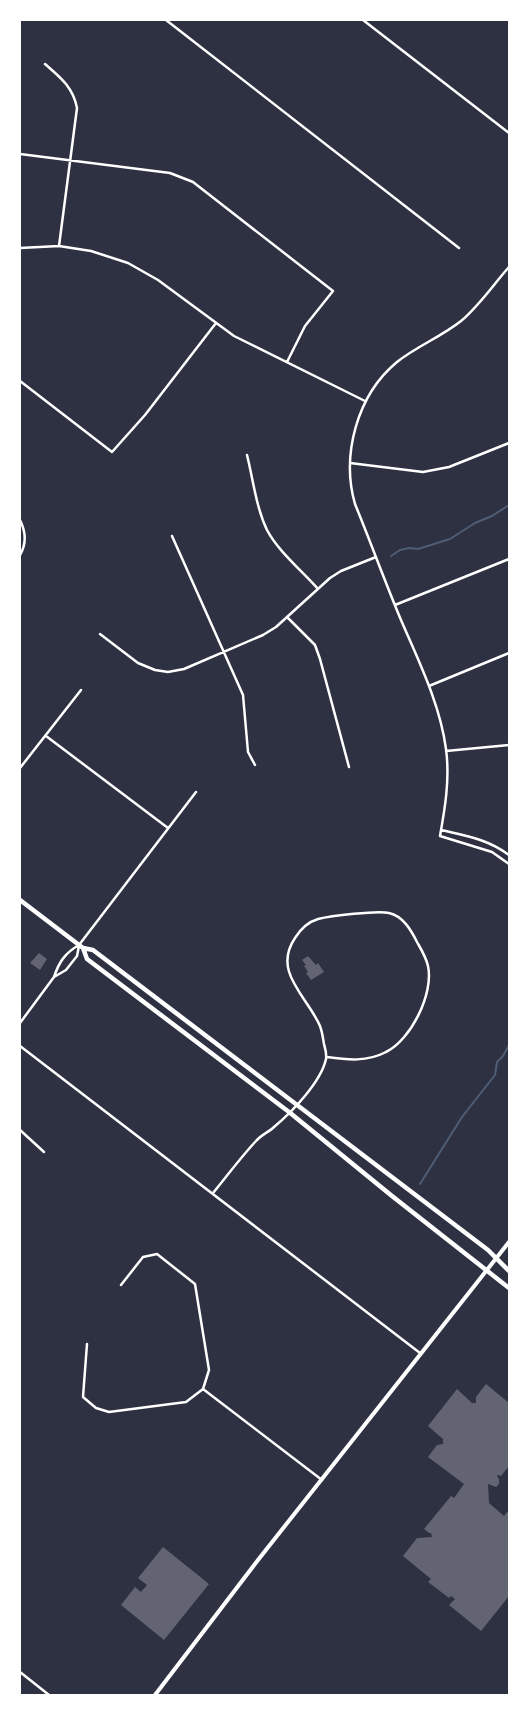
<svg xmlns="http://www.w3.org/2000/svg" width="529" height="1715" viewBox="0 0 529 1715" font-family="'DejaVu Sans',sans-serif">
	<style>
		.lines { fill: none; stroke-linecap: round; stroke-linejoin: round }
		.stream { stroke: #4f5d75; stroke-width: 2 }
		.building { fill: #626471 }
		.minor { stroke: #fff; stroke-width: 2.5 }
		.secondary { stroke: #fff; stroke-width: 4 }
		.primary { stroke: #fff; stroke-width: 4.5 }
	</style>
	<rect width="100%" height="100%" fill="#2d3142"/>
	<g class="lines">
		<path class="stream" d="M391,556L400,550L409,548L418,549L450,539L475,523L492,516L509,505
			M420,1184L462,1117L495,1075L497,1062L503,1056L509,1045"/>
	</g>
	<path class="building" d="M39,953L47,959L40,970L30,963Z
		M308,956L316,965L318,963L324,972L311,980L306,973L308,972L304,966L306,965L302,960Z
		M486,1384L509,1403V1466L501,1476L498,1475L497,1476L499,1479V1484L496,1487L488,1484L489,1503L504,1516L509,1510V1596L481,1631L449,1605L455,1599L451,1596L449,1598L428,1582L431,1579L403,1556L417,1538L432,1537L431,1533H429L424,1529L451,1496L454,1498L464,1484L428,1457L437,1445L443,1444V1439L428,1426L457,1389L472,1403H476V1397Z
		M163,1547L209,1584L164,1640L121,1605L135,1587L141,1592L147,1585L138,1578Z"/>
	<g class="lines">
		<path class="minor" d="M166,20L459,248
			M363,20L509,133
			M45,64C60,77 73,87 77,108L59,246
			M20,154L170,173L193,182L333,291L305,326L287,362
			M20,248L59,246L91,251L128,263L158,280L234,336L365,401
			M509,267C493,285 479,306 461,321C441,337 417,346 397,362C357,395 341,455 355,504C371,543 385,582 401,620C419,662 440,704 446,749C450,779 445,808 440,836L492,852L509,864
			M20,381L112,452L145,415L216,323
			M247,455C253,479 256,507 267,530C278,551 302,571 318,589
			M350,463L423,472L449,467L509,443
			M20,520C26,532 27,543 20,555
			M172,536L243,695L248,752L255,765
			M395,605L509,559
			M287,617L315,645L320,659L349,767
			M100,634L138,663L155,670L168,672L184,669L263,635L276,627L330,578L341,571L376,557
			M429,686L509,653
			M46,736L168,828
			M446,751L509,745
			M20,768L81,690
			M441,830C467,836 487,839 509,855
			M54,977C59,962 65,953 79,945L196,792
			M20,1023L54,977L66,970L77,956L79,946
			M20,1046L420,1353
			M20,1130L44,1152
			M213,1193C227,1176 241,1157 256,1141C261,1135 269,1132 274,1127C292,1112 321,1082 326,1059C327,1054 325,1048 324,1044C323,1038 322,1031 320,1026C307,996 272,972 295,938C300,930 308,922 318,919C330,916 378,910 389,913C403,916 411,930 417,942C421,949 426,957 428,966C434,993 411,1040 386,1052C367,1062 348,1060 327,1057
			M87,1344L83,1397L96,1408L109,1412L186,1402L203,1389L209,1370L195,1284L157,1254L143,1257L121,1285
			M203,1389L322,1480
			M20,1672L49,1695"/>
		<path class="secondary" d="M155,1695L258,1560L509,1242"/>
		<path class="primary" d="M20,900L83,948L93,950L488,1250L509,1271
			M83,948L87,959L289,1112L392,1196L509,1288"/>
	</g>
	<rect width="529" height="1715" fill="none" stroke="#ffffff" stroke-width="42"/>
</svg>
